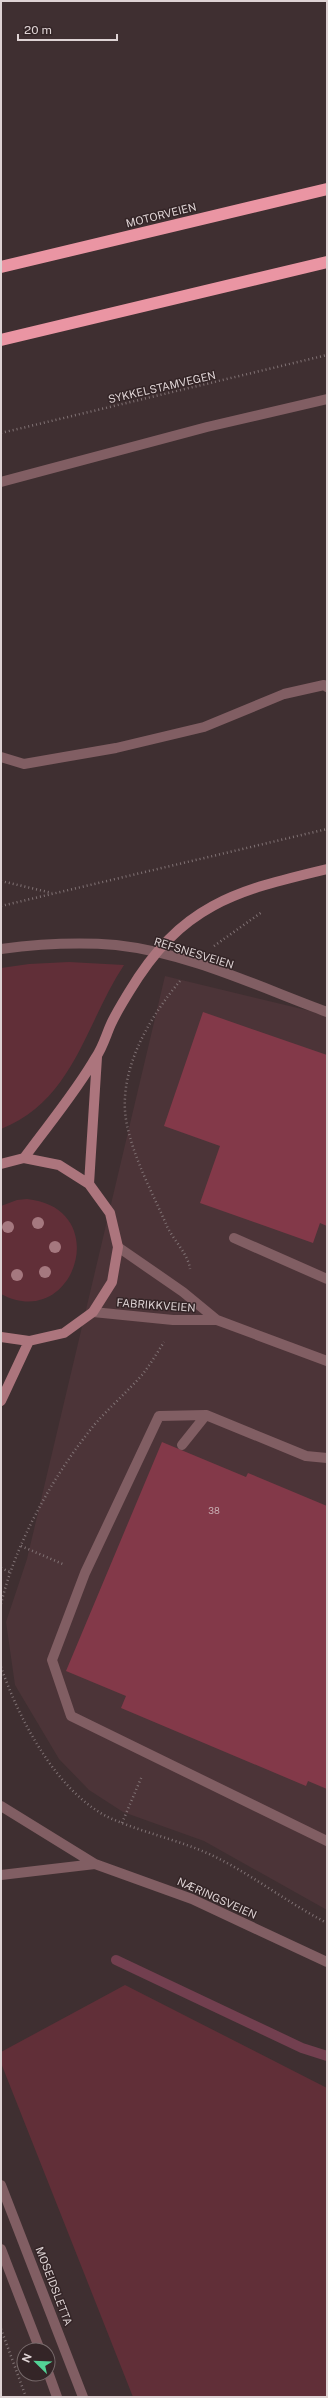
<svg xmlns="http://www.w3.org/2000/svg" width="328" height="2398" viewBox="0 0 328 2398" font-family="'Public Sans',sans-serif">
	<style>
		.built { fill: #4c3438 }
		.green { fill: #612f38 }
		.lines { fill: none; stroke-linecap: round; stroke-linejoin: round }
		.stream { stroke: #723f4f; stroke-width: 10 }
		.building { fill: #833949 }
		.path { stroke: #817375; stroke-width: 2.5; stroke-dasharray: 1 3; stroke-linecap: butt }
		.lane { stroke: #815e63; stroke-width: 10 }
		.street { stroke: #815e63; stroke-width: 10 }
		.secondary { stroke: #ac757d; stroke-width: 10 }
		.highway { stroke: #ea95a3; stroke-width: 12 }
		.tree { fill: #a5787f }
		.labels { text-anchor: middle; stroke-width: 3; stroke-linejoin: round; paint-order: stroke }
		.number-label { font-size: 9px; fill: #c7acb1 }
		.street-label { font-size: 11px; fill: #ded3d4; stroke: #342527 }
	</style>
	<rect width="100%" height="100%" fill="#3f2f31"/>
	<path class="built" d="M165,976L327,1015V1910L204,1841L123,1812L89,1790L59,1759L15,1685L6,1622L27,1559Z"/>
	<path class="green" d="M69,962L124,965C85,1024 74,1100 1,1129V968L29,964Z
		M27,1199C115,1208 74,1333 1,1294V1206L17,1200Z
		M125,1985L327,2088V2397H133L1,2063V2052Z"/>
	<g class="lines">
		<path class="stream" d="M116,1960L302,2048L327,2056"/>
	</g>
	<path class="building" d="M203,1012L327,1055V1226L320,1223L313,1243L200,1203L220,1146L164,1126Z
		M162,1442L246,1477L248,1473L327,1506V1789L308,1781L306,1786L121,1708L126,1696L66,1671Z"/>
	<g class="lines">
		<path class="path" d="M1,433L327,355
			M1,881L52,893
			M1,906L327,829
			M214,946L262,912
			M180,981C148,1019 116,1074 127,1125C134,1159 152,1192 166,1224C172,1239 188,1253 190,1269
			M21,1546L65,1565
			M1,1568L10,1572
			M1,1604C16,1541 55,1473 95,1424C110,1407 127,1392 142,1375C150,1365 157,1353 164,1342
			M1,1667C19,1719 57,1793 110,1818C141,1832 175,1839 207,1853C249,1872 286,1902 327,1923
			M122,1823L142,1776
			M1,2329L26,2397"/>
		<path class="lane" d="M1,482L207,427L327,399
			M1,757L24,764L116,748L204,727L284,694L324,685L327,687
			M234,1238L327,1279
			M206,1415L159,1416L85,1573L52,1660L71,1716L327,1841
			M182,1445L206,1415L306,1456L327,1458"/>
		<path class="street" d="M1,949C39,944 77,942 116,945C189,953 259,987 327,1012
			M118,1247L183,1292L217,1320L327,1361
			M93,1312L173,1320H217
			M1,1806L95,1864L192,1899L327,1962
			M1,1875L95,1864
			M1,2185L83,2397
			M1,2249L40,2350
			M48,2372L57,2397"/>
		<path class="secondary" d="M24,1158C48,1125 76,1092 96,1057C103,1047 106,1035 111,1024C116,1013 123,1002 129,992C181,905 234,891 327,869
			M1,1164L24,1158L59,1165L89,1184L110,1213L118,1247L112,1282L93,1312L64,1333L29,1341L1,1337
			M89,1184L97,1057
			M1,1401L29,1341"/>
		<path class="highway" d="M1,267L327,189
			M1,340L327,262"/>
	</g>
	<g class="tree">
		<circle cx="38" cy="1223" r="6"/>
		<circle cx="8" cy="1227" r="6"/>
		<circle cx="55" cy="1247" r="6"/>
		<circle cx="45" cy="1272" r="6"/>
		<circle cx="17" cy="1275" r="6"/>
	</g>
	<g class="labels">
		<g class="number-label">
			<text x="214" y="1514">38</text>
		</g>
		<g class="street-label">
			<text transform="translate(161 215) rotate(-14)" y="4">MOTORVEIEN</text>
			<text transform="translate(162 387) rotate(-13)" y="4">SYKKELSTAMVEGEN</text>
			<text transform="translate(194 953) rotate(17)" y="4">REFSNESVEIEN</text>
			<text transform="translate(156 1305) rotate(4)" y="4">FABRIKKVEIEN</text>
			<text transform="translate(217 1898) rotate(24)" y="4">NÆRINGSVEIEN</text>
			<text transform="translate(54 2286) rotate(69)" y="4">MOSEIDSLETTA</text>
		</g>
	</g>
	<rect width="328" height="2398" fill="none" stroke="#ded3d4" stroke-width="4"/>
	<g transform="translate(36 2362) rotate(293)"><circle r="19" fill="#342527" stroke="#786b6c"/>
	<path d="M0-3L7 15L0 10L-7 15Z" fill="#53d396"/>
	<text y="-6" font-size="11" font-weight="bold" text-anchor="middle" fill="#ded3d4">N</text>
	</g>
	<path d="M18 34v6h99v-6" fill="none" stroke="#ded3d4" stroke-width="2"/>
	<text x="24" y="34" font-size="12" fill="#ded3d4" stroke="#342527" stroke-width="3" paint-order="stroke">20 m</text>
</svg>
